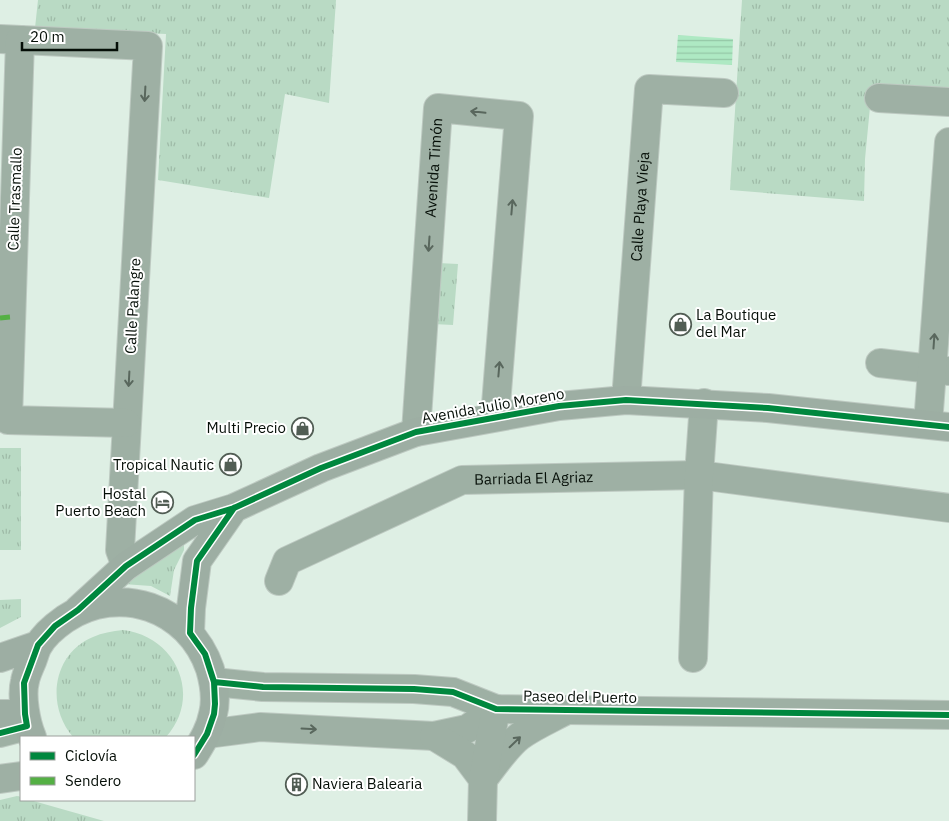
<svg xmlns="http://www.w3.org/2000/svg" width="949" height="821" viewBox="0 0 949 821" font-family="'IBM Plex Sans',sans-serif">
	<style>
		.grass { fill: url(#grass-tufts) }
		.water { fill: url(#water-rules) }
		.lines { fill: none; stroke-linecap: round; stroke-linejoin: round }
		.minor-casing { stroke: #bdc9c1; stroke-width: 30 }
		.highway-casing { stroke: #bdc9c1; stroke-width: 30 }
		.minor { stroke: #9eb0a4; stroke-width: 28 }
		.highway { stroke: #9daea3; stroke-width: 28 }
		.quiet { stroke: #54b044; stroke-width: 5; stroke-dasharray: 10 5; stroke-linecap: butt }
		.cycleway-casing { stroke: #fff; stroke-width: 9 }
		.cycleway { stroke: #00873e; stroke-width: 6 }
		.oneway { stroke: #59675d }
		.labels { text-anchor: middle; stroke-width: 4; stroke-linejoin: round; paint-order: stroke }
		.street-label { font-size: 15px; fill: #050e07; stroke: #fff }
		.poi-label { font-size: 15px; fill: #050e07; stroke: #fff; text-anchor: end }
	</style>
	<defs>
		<pattern id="grass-tufts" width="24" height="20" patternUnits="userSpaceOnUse" patternTransform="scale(1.25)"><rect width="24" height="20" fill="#b9dac4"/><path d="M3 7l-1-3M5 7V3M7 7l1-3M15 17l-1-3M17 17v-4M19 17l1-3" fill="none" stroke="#9ebaa7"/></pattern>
		<pattern id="water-rules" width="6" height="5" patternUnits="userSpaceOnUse" patternTransform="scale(1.25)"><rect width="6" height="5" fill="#aee9c3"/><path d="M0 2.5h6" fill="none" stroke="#94c7a6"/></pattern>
	</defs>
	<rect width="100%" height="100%" fill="#deefe4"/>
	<path class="grass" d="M38,0H336L329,103L285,94L269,198L158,180L166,34L35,28Z
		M742,0H949V90L872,86L865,159L864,201L730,190Z
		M438,263L458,264L453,325L433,324Z
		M0,448H21V550H0Z
		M180,543L184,544V550L174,570L170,596L151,586L123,584Z
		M21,599V617L0,628V600Z
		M123,630C176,636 203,696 166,737H73C46,706 52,654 93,637C102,633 112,631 123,630Z
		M17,796L21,797V800H30L104,821H0V800Z"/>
	<path class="water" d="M678,35L733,39L732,65L676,62Z"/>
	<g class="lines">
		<defs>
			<g id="minor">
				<path d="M0,39L148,46L120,550L126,566"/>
				<path d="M20,40L8,420L126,423"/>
				<path d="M879,98L949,102"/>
				<path d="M880,363L949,371"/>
				<path id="s1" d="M626,400L649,89L724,93"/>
				<path d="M928,424L949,142"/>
				<path id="s2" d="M416,432L438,108L519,116L495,417"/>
				<path id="s3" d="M279,581L287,561L462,480L699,475L949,508"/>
				<path d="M693,658L699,475L704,403"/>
				<path d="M214,682L263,687L414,689L453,692L496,709L949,715"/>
				<path d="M0,733L27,726"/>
				<path d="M207,734L260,727L434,736L467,729L496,709"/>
				<path d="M434,736L465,755L483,779"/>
				<path d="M484,778C495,764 506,747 520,736C534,726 550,719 565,711"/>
				<path d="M0,779L21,776"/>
				<path d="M482,821L483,779L496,709"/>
			</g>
			<path id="highway" d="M78,610L126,566L195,520L234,508L321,468L416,432L559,406L626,400L768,408L949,427
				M190,633L191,608L197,561L234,508
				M0,658L38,645
				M0,714H25
				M32,737C26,723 21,696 25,681C26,675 29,669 31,664C34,658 35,651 38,646C44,635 55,626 65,619C119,583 189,607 210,669C214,683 217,699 213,714C210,730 202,742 194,755"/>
		</defs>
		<use href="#minor" class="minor-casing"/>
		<use href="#highway" class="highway-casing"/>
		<use href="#minor" class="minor"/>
		<use href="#highway" class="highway"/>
		<path class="quiet" d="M0,318L11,317"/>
		<defs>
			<path id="cycleway" d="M214,682L263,687L414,689L453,692L496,709L949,715
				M0,733L27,726L25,714L24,683L38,645L55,626L78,610L126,566L195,520L234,508L321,468L416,432L559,406L626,400L768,408L949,427
				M194,755L207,734L214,714L215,704L214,682L205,654L190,633L191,608L197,561L234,508"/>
		</defs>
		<use href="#cycleway" class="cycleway-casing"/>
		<use href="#cycleway" class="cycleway"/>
	</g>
	<defs><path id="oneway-shaft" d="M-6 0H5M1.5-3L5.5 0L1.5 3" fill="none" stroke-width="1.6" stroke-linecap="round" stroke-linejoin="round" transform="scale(1.25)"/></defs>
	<g class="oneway">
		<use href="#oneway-shaft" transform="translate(145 94) rotate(93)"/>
		<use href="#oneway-shaft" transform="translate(478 112) rotate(-174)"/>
		<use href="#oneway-shaft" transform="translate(512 207) rotate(-85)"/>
		<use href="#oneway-shaft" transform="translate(429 244) rotate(94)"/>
		<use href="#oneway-shaft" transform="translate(934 341) rotate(-86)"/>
		<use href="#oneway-shaft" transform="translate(499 369) rotate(-85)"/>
		<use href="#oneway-shaft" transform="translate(129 379) rotate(93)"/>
		<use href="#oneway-shaft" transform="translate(309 729) rotate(3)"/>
		<use href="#oneway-shaft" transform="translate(515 742) rotate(-44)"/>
	</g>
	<defs>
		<symbol id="shop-ring" viewBox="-11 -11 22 22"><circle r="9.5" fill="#fff" stroke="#515d54" stroke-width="1.5"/><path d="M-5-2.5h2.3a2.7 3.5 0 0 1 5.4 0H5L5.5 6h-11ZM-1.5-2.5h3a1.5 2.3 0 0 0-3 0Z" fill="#515d54"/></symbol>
		<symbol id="hotel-ring" viewBox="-11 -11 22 22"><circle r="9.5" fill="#fff" stroke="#515d54" stroke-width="1.5"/><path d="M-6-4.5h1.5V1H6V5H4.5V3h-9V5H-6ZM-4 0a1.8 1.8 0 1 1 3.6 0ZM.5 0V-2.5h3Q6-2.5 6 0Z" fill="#515d54"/></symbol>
		<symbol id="building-ring" viewBox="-11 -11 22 22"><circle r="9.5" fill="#fff" stroke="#515d54" stroke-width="1.5"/><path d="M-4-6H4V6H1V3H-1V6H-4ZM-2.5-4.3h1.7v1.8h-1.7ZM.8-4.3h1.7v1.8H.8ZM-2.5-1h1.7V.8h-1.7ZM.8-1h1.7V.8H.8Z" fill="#515d54"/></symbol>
	</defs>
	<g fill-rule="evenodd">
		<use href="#shop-ring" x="668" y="312" width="25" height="25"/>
		<use href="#shop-ring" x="290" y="416" width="25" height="25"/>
		<use href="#shop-ring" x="218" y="452" width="25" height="25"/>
		<use href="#hotel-ring" x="150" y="490" width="25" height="25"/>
		<use href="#building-ring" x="284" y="772" width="25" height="25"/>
	</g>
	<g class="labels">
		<g class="street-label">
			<text dy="5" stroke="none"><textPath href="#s2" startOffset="265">Avenida Timón</textPath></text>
			<text transform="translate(15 199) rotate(-88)" y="5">Calle Trasmallo</text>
			<text dy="5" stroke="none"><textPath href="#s1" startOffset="194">Calle Playa Vieja</textPath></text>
			<text transform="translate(133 306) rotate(-87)" y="5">Calle Palangre</text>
			<text transform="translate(493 406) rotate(-10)" y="5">Avenida Julio Moreno</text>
			<text dy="5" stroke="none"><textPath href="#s3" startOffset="286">Barriada El Agriaz</textPath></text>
			<text transform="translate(580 697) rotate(1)" y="5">Paseo del Puerto</text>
		</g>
		<g class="poi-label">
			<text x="696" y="320" text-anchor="start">La Boutique<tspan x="696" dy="17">del Mar</tspan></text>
			<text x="286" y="433">Multi Precio</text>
			<text x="214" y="470">Tropical Nautic</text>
			<text x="146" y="499">Hostal<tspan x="146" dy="17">Puerto Beach</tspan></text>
			<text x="312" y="789" text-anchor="start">Naviera Balearia</text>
		</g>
	</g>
	<rect x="20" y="736" width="175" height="65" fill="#ffffff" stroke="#9b9f9c"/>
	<rect x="30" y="752" width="25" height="8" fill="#00873e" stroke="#9b9f9c"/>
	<text x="65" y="761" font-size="15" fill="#050e07">Ciclovía</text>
	<rect x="30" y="777" width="25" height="8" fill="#54b044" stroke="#9b9f9c"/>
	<text x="65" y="786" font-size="15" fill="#050e07">Sendero</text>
	<path d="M22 42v8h95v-8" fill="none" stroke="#050e07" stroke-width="2.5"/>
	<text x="30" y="42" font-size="15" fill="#050e07" stroke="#ffffff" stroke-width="4" paint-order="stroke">20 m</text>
</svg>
